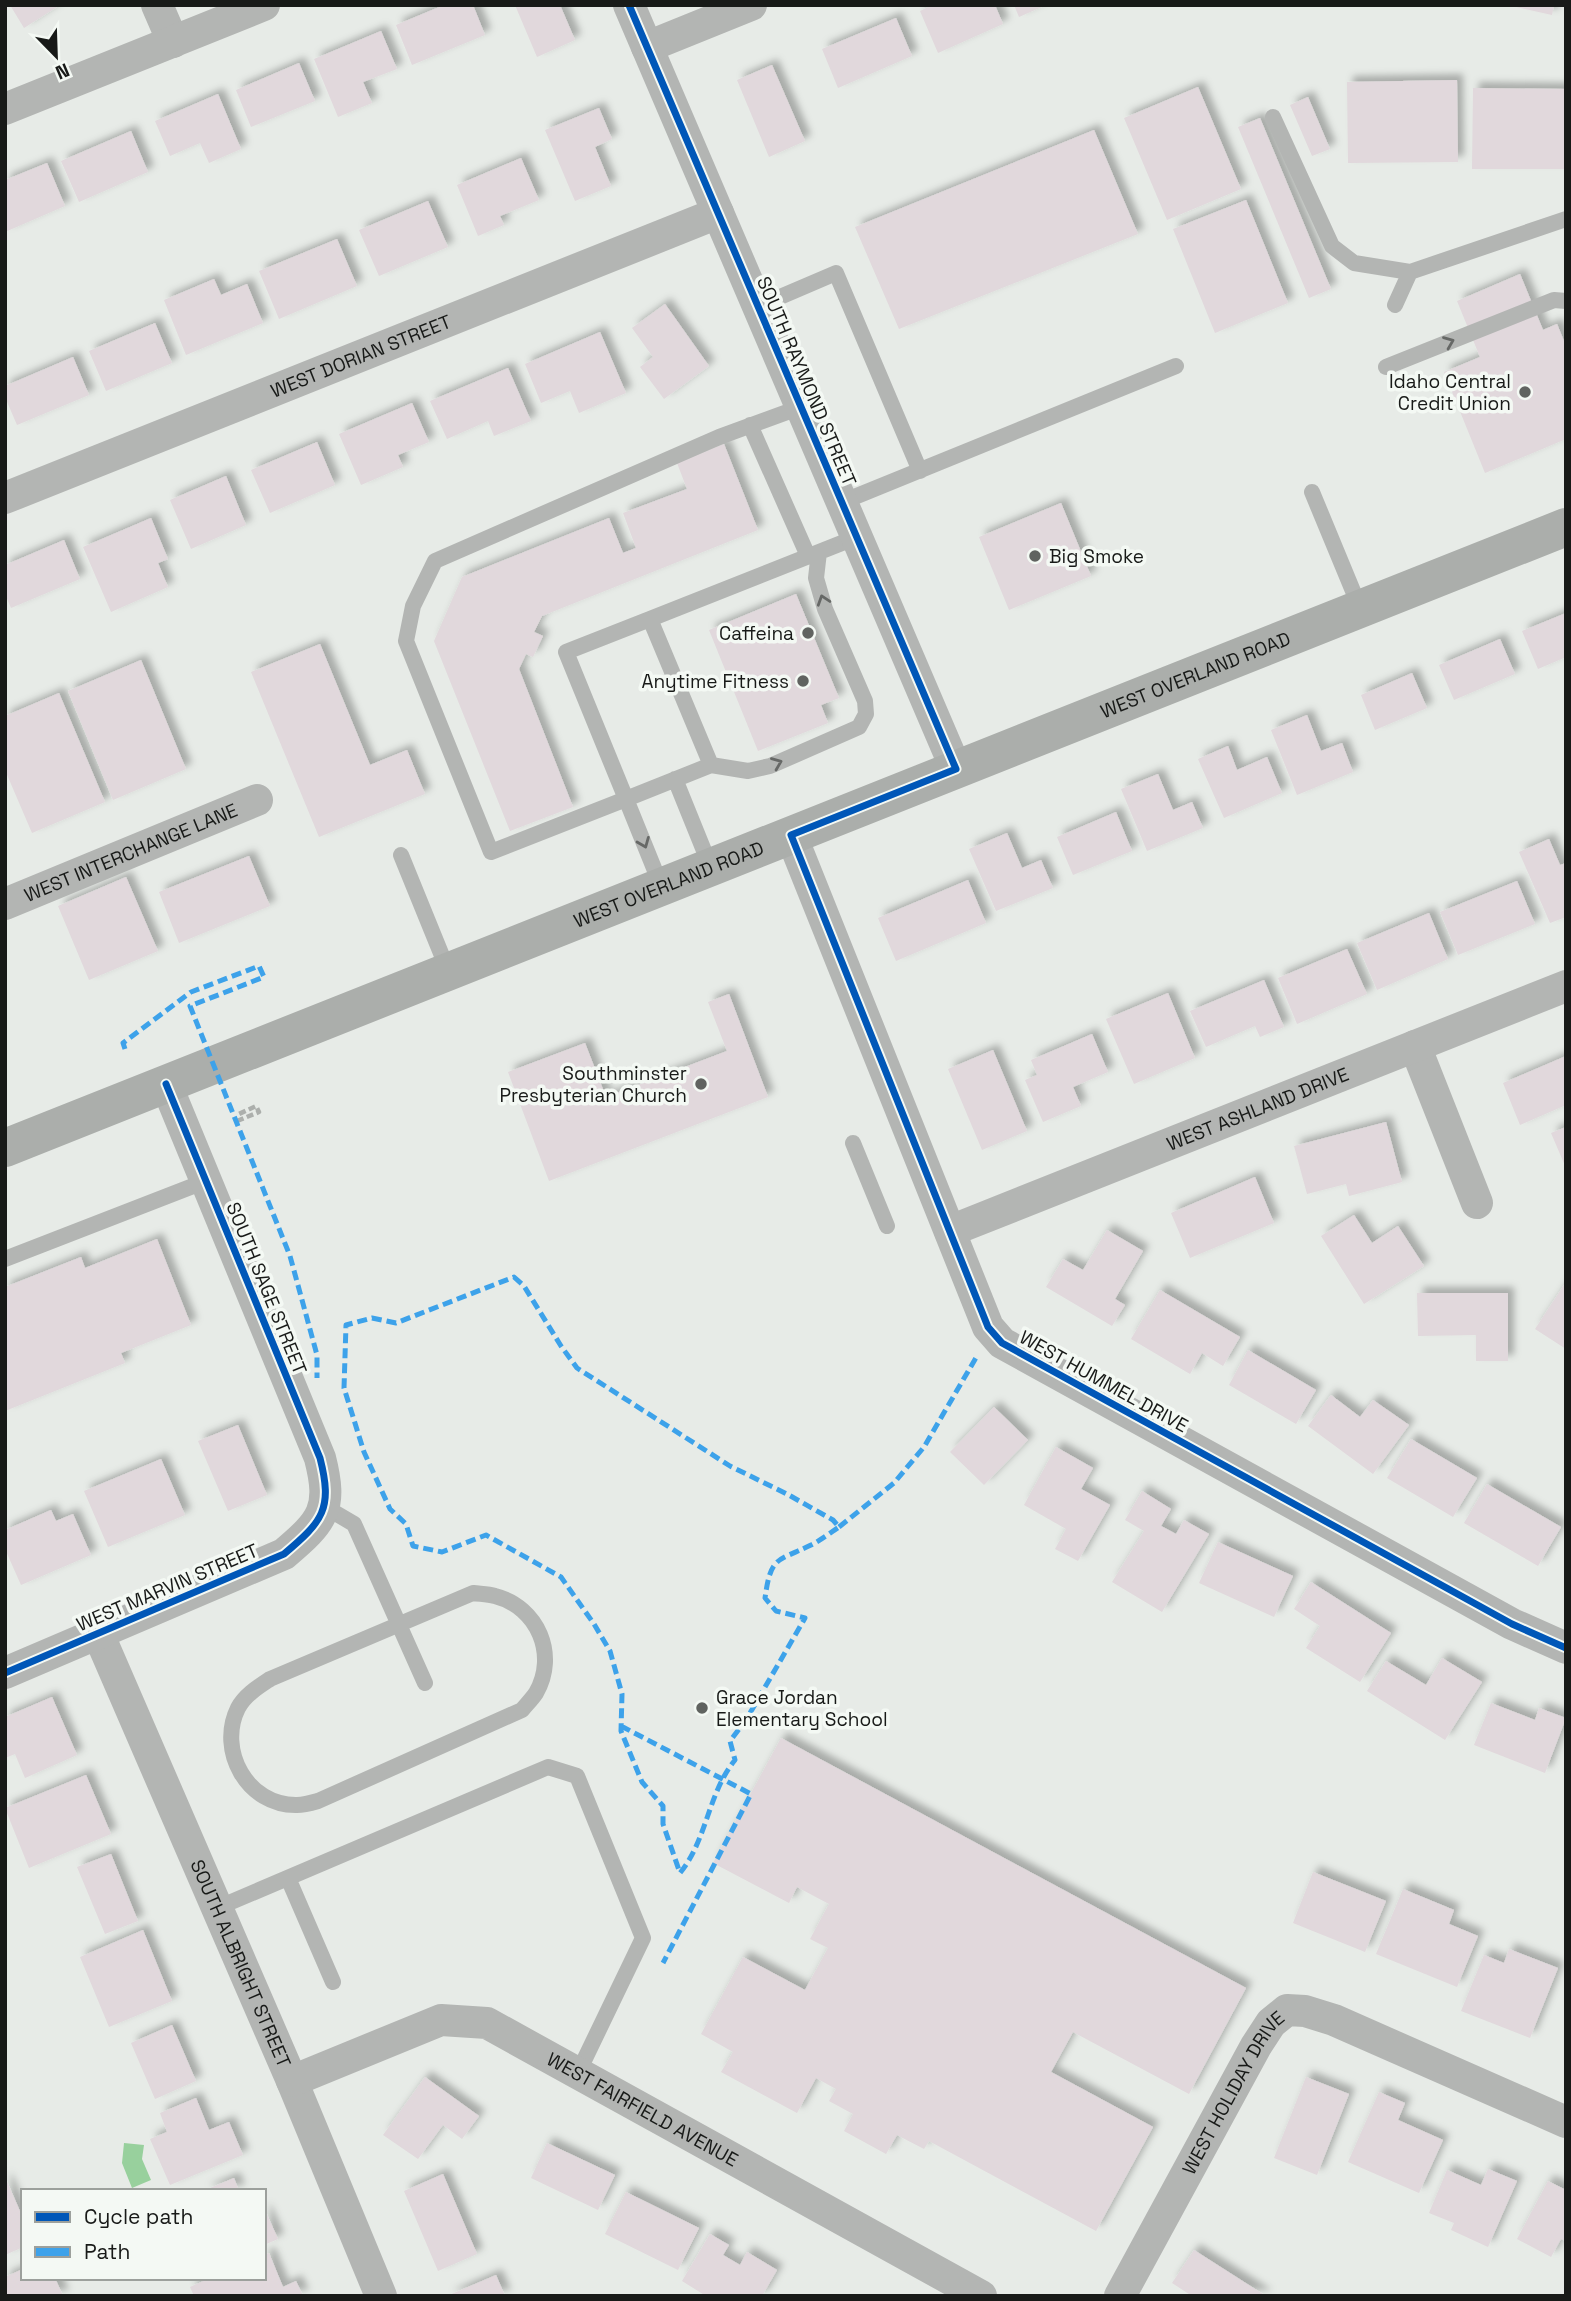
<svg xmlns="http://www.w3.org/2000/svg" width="1571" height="2301" viewBox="0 0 1571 2301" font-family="'Space Grotesk',sans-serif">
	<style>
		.water { fill: #98d09d }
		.building { fill: #e1d8dc; filter: url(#shadow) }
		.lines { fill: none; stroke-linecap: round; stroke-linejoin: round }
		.path { stroke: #acafac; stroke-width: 4.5; stroke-dasharray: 7 3.5; stroke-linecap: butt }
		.service { stroke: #b3b5b3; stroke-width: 16 }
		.minor { stroke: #b3b5b3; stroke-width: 32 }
		.primary { stroke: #abaeab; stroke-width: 38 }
		.quiet { stroke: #3da2ea; stroke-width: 5; stroke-dasharray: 10 5; stroke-linecap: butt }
		.cycleway-casing { stroke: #f4f9f4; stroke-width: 11 }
		.cycleway { stroke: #0057b8; stroke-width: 7 }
		.oneway { stroke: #666866 }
		.poi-dot { fill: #606360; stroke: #f4f9f4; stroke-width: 2.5 }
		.labels { text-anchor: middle; stroke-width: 7; stroke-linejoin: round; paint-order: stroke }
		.street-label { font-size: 19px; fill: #181a18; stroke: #f4f9f4 }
		.poi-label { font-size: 19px; fill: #181a18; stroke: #f4f9f4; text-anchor: end }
	</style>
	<defs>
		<filter id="shadow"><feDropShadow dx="6" dy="-6" stdDeviation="3.5" flood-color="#0004"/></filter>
	</defs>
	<rect width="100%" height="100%" fill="#e7ebe7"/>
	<path class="water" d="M124,2143L144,2145L142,2159L151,2180L132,2188L122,2163Z"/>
	<path class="building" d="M10,5H60L24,28Z
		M444,5H473L485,35L412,65L396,25Z
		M515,5H560L575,40L537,57Z
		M933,5H995L1003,24L938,53L920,11Z
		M1014,5H1046L1019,17Z
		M1507,5H1554L1552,15Z
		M896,18L912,56L838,88L822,49Z
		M381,31L397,69L363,82L372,103L338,117L314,59Z
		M299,63L315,101L251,127L236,90Z
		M772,65L805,141L769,157L737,80Z
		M1457,80L1458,162L1348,163L1347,82Z
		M1198,87L1241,189L1167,220L1124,118Z
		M1473,88L1566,89V169H1472Z
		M218,94L241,149L209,163L200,143L170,156L155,121Z
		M1308,97L1330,149L1312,156L1290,105Z
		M599,108L612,139L595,147L611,186L575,201L545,130Z
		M1260,118L1331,289L1309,298L1238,127Z
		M1094,130L1138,234L899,329L855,227Z
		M131,131L148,172L79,202L61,161Z
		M521,158L539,200L500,216L504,225L478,236L457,185Z
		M47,163L65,206L5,232V180Z
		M1246,200L1288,303L1215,333L1173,229Z
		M428,201L448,247L379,276L359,230Z
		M337,239L357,286L279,319L259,271Z
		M1520,274L1543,330L1557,324L1566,346V439L1485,473L1444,372L1480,357L1457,301Z
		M214,279L221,295L247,284L263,323L186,355L164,300Z
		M665,304L709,366L664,399L640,367L653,357L632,328Z
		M155,323L172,363L106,391L89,351Z
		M600,332L626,393L579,413L570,391L541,403L525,364Z
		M73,357L89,395L17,425L5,397V386Z
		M508,368L531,421L494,436L488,421L447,439L430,401Z
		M412,403L429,442L398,455L403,467L361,485L339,434Z
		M317,442L335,485L270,513L251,470Z
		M724,444L758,530L542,616L534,632L543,636L533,657L526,654L519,669L573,807L510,831L434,641L462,577L609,518L623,553L636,548L623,513L687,489L677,463Z
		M226,476L246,525L191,549L170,500Z
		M1061,503L1091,576L1009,610L979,537Z
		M151,518L168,559L158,563L168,587L111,612L83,547Z
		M64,540L80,579L11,608L5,594V565Z
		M796,594L839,698L821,705L828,723L758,751L709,630Z
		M1566,613V657L1538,669L1522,631Z
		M1500,639L1515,674L1454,700L1439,665Z
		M320,644L370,765L407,750L425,794L319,837L251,672Z
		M141,660L186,769L113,800L68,691Z
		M1412,673L1427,708L1375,730L1361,695Z
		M59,693L105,802L32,833L5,770V716Z
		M1307,715L1321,751L1342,743L1353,772L1297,795L1271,730Z
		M1228,746L1237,770L1267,757L1282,793L1224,818L1198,759Z
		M1158,774L1173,810L1192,802L1203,828L1147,851L1121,789Z
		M1116,812L1132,851L1073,875L1057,837Z
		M1007,833L1022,868L1041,860L1053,888L996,911L969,849Z
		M1549,839L1560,865L1566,863V917L1550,923L1519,852Z
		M249,856L270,906L179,943L159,892Z
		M126,877L158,951L89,980L58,906Z
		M968,880L986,923L896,961L878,918Z
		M1517,881L1535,924L1458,955L1440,912Z
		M1429,913L1448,959L1377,990L1357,943Z
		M1347,949L1367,994L1297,1024L1278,978Z
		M1264,980L1284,1027L1260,1037L1255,1026L1206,1047L1190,1011Z
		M1168,993L1195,1058L1134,1084L1106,1019Z
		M729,994L768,1097L549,1181L508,1072L585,1043L606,1097L727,1051L708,1002Z
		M1092,1034L1108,1072L1073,1087L1081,1106L1043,1122L1025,1080L1037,1075L1031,1060Z
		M993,1050L1027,1131L982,1150L948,1069Z
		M1566,1056V1105L1520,1125L1503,1083Z
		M1386,1122L1402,1182L1349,1196L1346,1184L1307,1194L1294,1146Z
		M1566,1127V1168L1551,1133Z
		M1255,1177L1274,1223L1190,1258L1171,1213Z
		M1354,1215L1372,1243L1398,1226L1424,1266L1364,1304L1321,1236Z
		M1107,1230L1143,1251L1115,1299L1125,1305L1112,1326L1046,1287L1063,1259L1083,1270Z
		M157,1239L191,1325L121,1353L125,1363L5,1411V1287L81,1257L85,1268Z
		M1566,1282V1349L1535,1329Z
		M1160,1290L1240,1337L1223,1366L1202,1353L1190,1374L1131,1339Z
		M1417,1293H1508V1361H1476V1335L1418,1336Z
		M1248,1350L1316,1390L1296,1424L1229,1385Z
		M1331,1395L1360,1417L1373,1400L1409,1425L1373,1474L1308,1426Z
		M994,1407L1028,1440L984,1485L950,1452Z
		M238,1425L267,1495L228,1511L198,1441Z
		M1411,1439L1477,1478L1453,1517L1387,1478Z
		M1056,1447L1093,1468L1081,1489L1110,1505L1078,1561L1055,1549L1066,1529L1024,1505Z
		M161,1459L185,1515L108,1547L84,1491Z
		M1487,1484L1561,1527L1538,1566L1464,1523Z
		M1142,1491L1171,1509L1161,1526L1176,1534L1184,1520L1209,1534L1162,1612L1112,1582L1144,1531L1125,1520Z
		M51,1510L56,1521L73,1514L91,1555L21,1585L5,1549V1530Z
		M1218,1542L1293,1576L1274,1617L1199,1583Z
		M1311,1582L1391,1633L1360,1682L1306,1648L1320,1626L1294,1609Z
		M1442,1658L1482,1682L1445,1740L1367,1691L1386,1661L1426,1685Z
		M52,1697L77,1755L25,1778L15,1754L5,1758V1717Z
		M1491,1703L1535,1720L1539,1708L1566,1718L1545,1773L1474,1745Z
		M781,1738L1246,1988L1189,2094L1073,2032L1051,2072L1153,2127L1096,2231L929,2141L924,2149L897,2135L886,2154L844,2131L853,2114L829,2101L836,2089L816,2078L797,2113L721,2072L733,2052L701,2034L743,1957L805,1990L828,1948L810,1939L829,1904L797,1887L789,1903L713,1863Z
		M86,1775L111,1834L29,1868L5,1808Z
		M111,1854L138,1921L105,1934L77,1867Z
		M1313,1872L1386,1901L1365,1952L1293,1923Z
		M1403,1889L1454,1910L1449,1924L1478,1936L1457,1987L1376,1954Z
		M143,1930L172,2001L109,2027L80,1957Z
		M1509,1949L1558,1968L1530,2038L1461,2011L1484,1955L1504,1963Z
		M172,2025L196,2081L155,2099L131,2043Z
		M425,2077L479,2116L462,2139L443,2125L418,2159L383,2135Z
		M1306,2077L1349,2094L1317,2175L1274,2158Z
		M1379,2092L1405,2103L1398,2120L1443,2140L1419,2193L1348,2162Z
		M196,2098L209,2130L229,2122L243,2155L170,2185L150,2139L167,2132L160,2113Z
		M547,2143L615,2175L598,2210L531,2178Z
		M1488,2169L1517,2181L1488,2247L1451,2230L1454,2223L1429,2213L1447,2170L1481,2185Z
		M443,2174L477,2254L438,2271L404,2191Z
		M5,2177L23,2218V2247L5,2255Z
		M234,2178L239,2191H203Z
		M1548,2181L1566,2190V2241L1561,2239L1551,2257L1517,2239Z
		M626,2192L699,2228L678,2270L605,2234Z
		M264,2208L278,2239L264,2245Z
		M710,2234L729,2245L723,2255L740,2265L747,2252L777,2270L762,2296H706L682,2281Z
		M1194,2250L1266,2296H1192L1172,2283Z
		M269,2253L283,2287L296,2281L303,2296H194L190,2287L210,2278H264V2255Z
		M23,2269V2278H55L63,2296H8L5,2289V2277Z
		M496,2275L505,2296H447Z"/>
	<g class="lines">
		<path class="path" d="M237,1121L259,1112L256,1106L239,1114"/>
		<path class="service" d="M1273,117L1332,246L1354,263L1410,272
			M1395,305L1410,272L1566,219
			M759,306L836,273L920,471
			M1386,367L1554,300L1566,301
			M750,425L808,556
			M1312,492L1360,608
			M842,502L1176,366
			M650,619L711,765L626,799L566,652Z
			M650,619L857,537
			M711,765L748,771L770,766L859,727L866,714L865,701L825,609L816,578L819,552
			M675,779L711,868
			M401,855L449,973
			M662,888L626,799L491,852L406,641L413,606L435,561L719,437L801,407
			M853,1143L887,1226
			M5,1259L206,1181
			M325,1507L354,1524L425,1683
			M473,1593C480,1594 488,1594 495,1596C538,1607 558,1655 536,1693C532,1699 526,1705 522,1710L318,1801C311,1803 304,1805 297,1805C247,1806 217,1750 238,1708C245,1695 258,1687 270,1679Z
			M288,1878L333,1982
			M217,1908L548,1767L577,1776L643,1938L578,2073"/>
		<g class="minor">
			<path d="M157,5L173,42"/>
			<path d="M629,5L956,769"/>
			<path d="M647,47L751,5"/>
			<path d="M5,109L264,5"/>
			<path id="s1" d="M5,498L718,213"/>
			<path d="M791,835L988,1327L1002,1343L1512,1624L1566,1648"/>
			<path id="s2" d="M5,904L257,800"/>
			<path d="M1415,1046L1477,1203"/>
			<path id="s3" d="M950,1231L1566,986"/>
			<path id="s4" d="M98,1633L292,2081L381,2296"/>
			<path d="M5,1673L284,1554C323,1521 333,1509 320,1458L166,1084"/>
			<path id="s5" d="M292,2081L441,2020L487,2023L981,2296"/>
			<path id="s6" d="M1120,2296L1256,2046L1271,2023L1287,2010L1305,2011L1334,2020L1566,2122"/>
		</g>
		<path class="primary" id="s7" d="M5,1148L1566,527"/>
		<path class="quiet" d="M125,1049L123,1043L191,992L259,966L264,977L190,1006L290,1256L317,1355V1378
			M514,1277L524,1286L561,1346L577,1368L730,1466L787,1494L833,1520L839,1527C830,1533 821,1540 811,1545C776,1562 771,1556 765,1598L776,1611L805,1618L746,1720L730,1741L735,1760C708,1793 707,1840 680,1873L663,1824V1806L642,1782L621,1731L622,1694L610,1651L594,1624L561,1577L486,1535L442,1552L413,1546L406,1524L390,1509L364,1452L344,1388L346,1325L372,1318L396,1323Z
			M839,1527L894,1483L924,1447L977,1356
			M621,1726L751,1794L663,1963"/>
		<defs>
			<path id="cycleway" d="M629,5L956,769L791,835L988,1327L1002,1343L1512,1624L1566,1648
				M5,1673L284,1554C323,1521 333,1509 320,1458L166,1084"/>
		</defs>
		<use href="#cycleway" class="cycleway-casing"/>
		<use href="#cycleway" class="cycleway"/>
	</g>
	<defs><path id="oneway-chevron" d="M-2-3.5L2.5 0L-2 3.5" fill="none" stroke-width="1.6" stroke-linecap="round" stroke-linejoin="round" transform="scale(1.75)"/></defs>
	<g class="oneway">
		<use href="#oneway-chevron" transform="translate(1449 342) rotate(-22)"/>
		<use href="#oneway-chevron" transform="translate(823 600) rotate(-108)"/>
		<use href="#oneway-chevron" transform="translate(777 763) rotate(-22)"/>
		<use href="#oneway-chevron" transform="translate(644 843) rotate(68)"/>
	</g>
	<g class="poi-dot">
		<circle cx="1525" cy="392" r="7"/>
		<circle cx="1035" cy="556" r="7"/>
		<circle cx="808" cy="633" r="7"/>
		<circle cx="803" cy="681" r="7"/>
		<circle cx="701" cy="1084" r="7"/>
		<circle cx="702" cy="1708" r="7"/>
	</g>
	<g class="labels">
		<g class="street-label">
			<text dy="7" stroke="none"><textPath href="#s1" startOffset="383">WEST DORIAN STREET</textPath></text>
			<text transform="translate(807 381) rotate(67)" y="7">SOUTH RAYMOND STREET</text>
			<text dy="7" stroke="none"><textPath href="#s7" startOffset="1281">WEST OVERLAND ROAD</textPath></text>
			<text dy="7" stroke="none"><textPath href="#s2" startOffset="136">WEST INTERCHANGE LANE</textPath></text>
			<text dy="7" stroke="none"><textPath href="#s7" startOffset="714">WEST OVERLAND ROAD</textPath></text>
			<text dy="7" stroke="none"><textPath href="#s3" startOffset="331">WEST ASHLAND DRIVE</textPath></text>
			<text transform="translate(267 1288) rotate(68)" y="7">SOUTH SAGE STREET</text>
			<text transform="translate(1104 1381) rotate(29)" y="7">WEST HUMMEL DRIVE</text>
			<text transform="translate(167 1587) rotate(-23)" y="7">WEST MARVIN STREET</text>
			<text dy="7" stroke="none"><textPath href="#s4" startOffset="360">SOUTH ALBRIGHT STREET</textPath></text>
			<text dy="7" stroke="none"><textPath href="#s6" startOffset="233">WEST HOLIDAY DRIVE</textPath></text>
			<text dy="7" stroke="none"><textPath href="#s5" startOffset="385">WEST FAIRFIELD AVENUE</textPath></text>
		</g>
		<g class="poi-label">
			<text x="1511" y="388">Idaho Central<tspan x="1511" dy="22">Credit Union</tspan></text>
			<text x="1049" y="563" text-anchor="start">Big Smoke</text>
			<text x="794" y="640">Caffeina</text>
			<text x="789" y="688">Anytime Fitness</text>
			<text x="687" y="1080">Southminster<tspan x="687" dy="22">Presbyterian Church</tspan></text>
			<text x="716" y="1704" text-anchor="start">Grace Jordan<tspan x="716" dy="22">Elementary School</tspan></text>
		</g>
	</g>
	<rect width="1571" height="2301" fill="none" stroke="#181a18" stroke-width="14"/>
	<rect x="21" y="2189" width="245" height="91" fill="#f4f9f4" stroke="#9ca09c" stroke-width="2"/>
	<rect x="35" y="2212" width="35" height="10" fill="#0057b8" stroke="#9ca09c" stroke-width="2"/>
	<text x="84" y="2224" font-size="21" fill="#181a18">Cycle path</text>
	<rect x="35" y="2247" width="35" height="10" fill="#3da2ea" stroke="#9ca09c" stroke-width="2"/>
	<text x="84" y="2259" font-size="21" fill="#181a18">Path</text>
	<g transform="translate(56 56) rotate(157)" stroke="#f4f9f4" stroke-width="5" paint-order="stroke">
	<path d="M0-5L12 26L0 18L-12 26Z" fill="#181a18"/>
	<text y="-10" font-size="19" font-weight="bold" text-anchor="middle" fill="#181a18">N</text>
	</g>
</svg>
